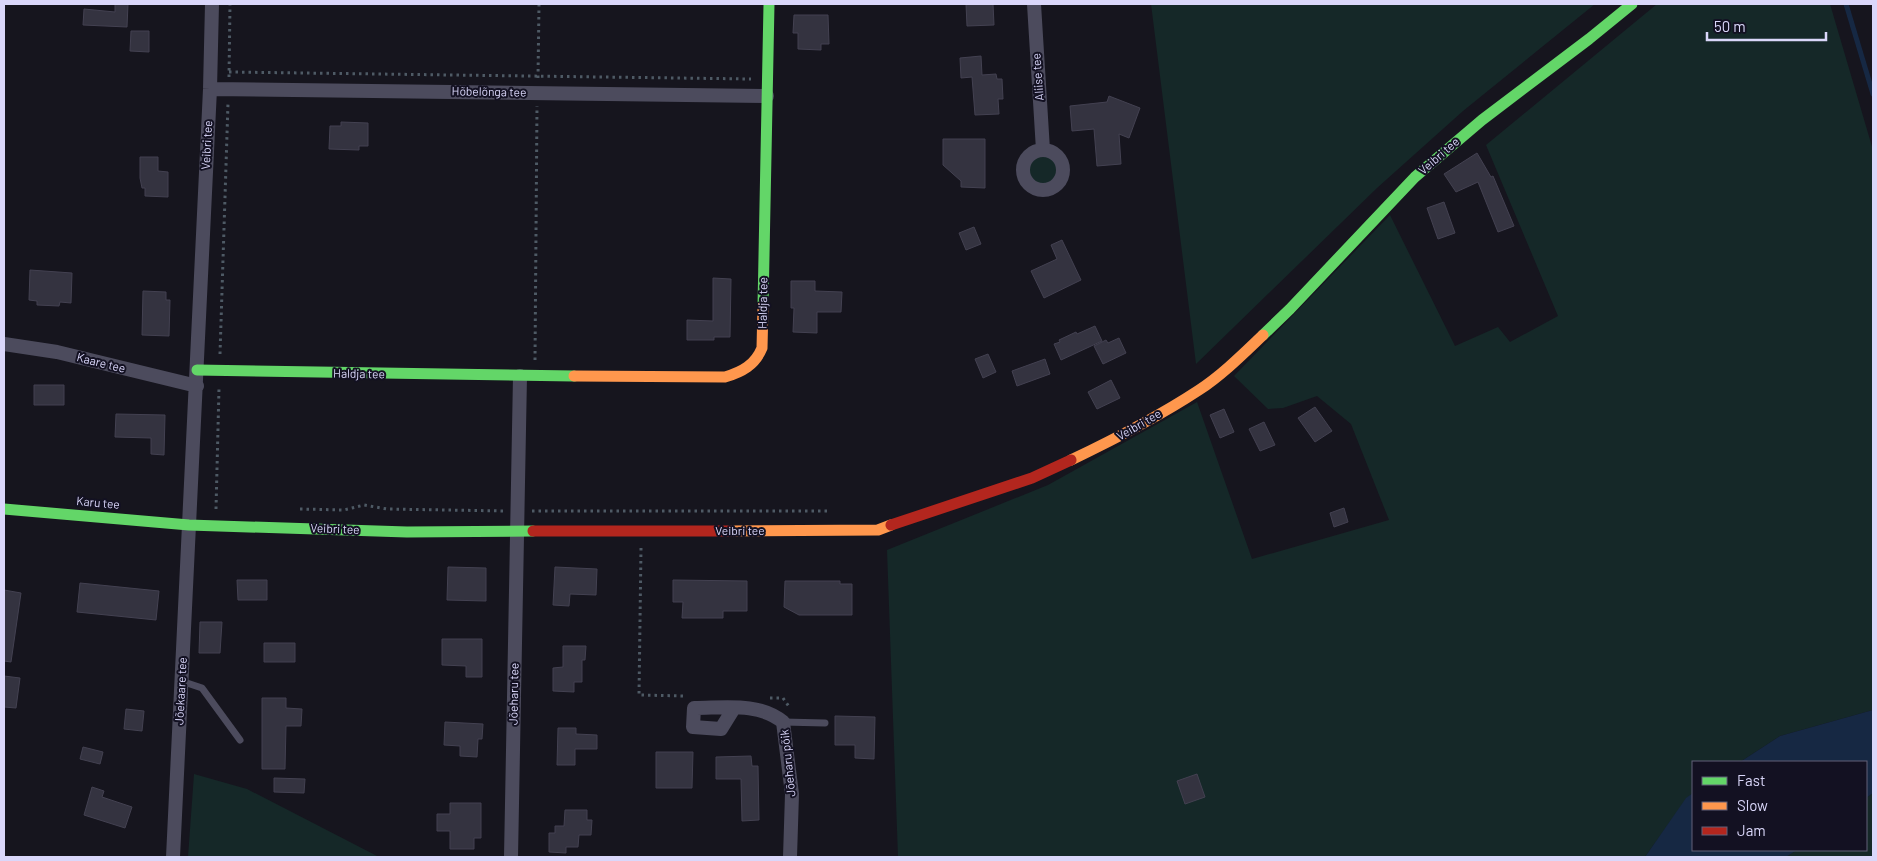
<svg xmlns="http://www.w3.org/2000/svg" width="1877" height="861" viewBox="0 0 1877 861" font-family="Barlow,sans-serif">
	<style>
		.green { fill: #152828 }
		.water { fill: #162843 }
		.lines { fill: none; stroke-linecap: round; stroke-linejoin: round }
		.stream { stroke: #162843; stroke-width: 5 }
		.building { fill: #343340; stroke: #434151 }
		.path { stroke: #4e5a65; stroke-width: 3; stroke-dasharray: 2.5 4; stroke-linecap: butt }
		.lane { stroke: #4c4b5d; stroke-width: 7 }
		.street { stroke: #4c4b5d; stroke-width: 14 }
		.fast { stroke: #63d668; stroke-width: 11 }
		.slow { stroke: #ff974d; stroke-width: 11 }
		.jam { stroke: #b3261e; stroke-width: 11 }
		.labels { text-anchor: middle; stroke-width: 4; stroke-linejoin: round; paint-order: stroke }
		.street-label { font-size: 12px; fill: #dad7fa; stroke: #131122 }
	</style>
	<rect width="100%" height="100%" fill="#16151e"/>
	<path class="green" d="M1151,4H1595L1463,111L1377,188L1196,364Z
		M1657,4H1830L1873,150V710L1780,736L1740,762H1693V793L1686,799L1645,857H898L887,550L1048,485L1197,402L1252,559L1389,520L1351,424L1317,396L1283,408L1268,409L1234,376L1390,215L1455,346L1498,327L1510,342L1558,316L1486,145Z
		M1027 171a16 16 0 1 1 32 0a16 16 0 1 1-32 0Z
		M194,774L247,789L379,857H188Z
		M1873,793V857H1786L1797,850H1866V798Z"/>
	<path class="water" d="M1873,710V793L1866,798V762H1740L1780,736Z
		M1693,793V850H1797L1786,857H1645L1686,798Z"/>
	<g class="lines">
		<path class="stream" d="M1846,4L1873,94"/>
	</g>
	<path class="building" d="M115,4H128L127,27L83,25L84,9L115,12Z
		M966,4H993L994,25L967,26Z
		M794,15H828L829,44H821V50L798,49V33H793Z
		M131,31H149V52L130,51Z
		M981,56L982,75L996,74L997,79H1002L1003,99H998L999,114L975,115L972,77L961,78L960,58Z
		M1109,96L1140,108L1129,138L1119,134L1121,164L1097,166L1094,129L1072,131L1070,106L1107,102Z
		M341,122L368,123V146H359V150L329,149L330,126H341Z
		M943,139H985V188L961,187V181L943,165Z
		M1477,153L1491,177L1493,176L1514,226L1498,232L1478,182L1456,192L1444,174Z
		M140,157H158V171L168,172V197L145,196V188H142L140,178Z
		M1444,202L1455,233L1438,239L1427,208Z
		M974,227L981,244L966,250L959,233Z
		M1062,240L1081,280L1044,298L1031,271L1057,259L1051,245Z
		M30,270L72,273L71,303L60,302L59,306L37,305V301L29,300Z
		M713,278L731,279L730,337H714V340H687V320L713,321Z
		M791,281H815V291L842,292L841,312H817V333L793,332L794,308H791Z
		M143,291L166,292V300H170L169,336L142,335Z
		M1095,326L1102,341L1061,360L1054,344L1060,342L1059,340L1076,332L1077,334Z
		M1119,338L1126,353L1103,364L1094,346L1106,340L1108,343Z
		M988,354L996,372L983,378L975,359Z
		M1045,359L1050,374L1017,386L1012,371Z
		M1111,380L1120,398L1097,409L1088,392Z
		M34,385H64V405H34Z
		M1315,407L1332,431L1315,442L1298,418Z
		M1224,409L1234,432L1220,438L1210,415Z
		M116,414L165,415L164,455L151,454V438L115,437Z
		M1264,422L1275,445L1260,451L1249,429Z
		M1344,508L1348,522L1334,527L1330,513Z
		M448,567L486,568V601L447,600Z
		M555,567L597,569L596,595L570,594L569,606L553,605Z
		M237,580H267V600H238Z
		M673,580L747,581V611H723V618H682L683,602H673Z
		M785,581H840V584H852V615H799L784,607Z
		M80,583L159,591L156,620L77,612Z
		M4,590L21,593L11,662L4,661Z
		M200,622H222L220,653H199Z
		M442,639H482V677H466V666L442,665Z
		M264,643H295V662H264Z
		M563,646H586L585,660H582V682H574V692L553,691V668L563,667Z
		M4,676L20,678L16,708L4,707Z
		M262,698H286V708L302,709L301,726H286L285,769H262Z
		M126,709L144,711L142,731L124,729Z
		M835,716L875,717L874,759L855,758V745H835Z
		M445,722L483,724L482,739H478L477,757L460,756V746L444,745Z
		M558,728H576V734L597,735V749H575V765H557Z
		M83,747L103,752L100,764L80,759Z
		M656,752H693L692,788H656Z
		M751,756L752,766H758L759,820L742,821L741,779H716V757Z
		M1197,774L1205,797L1185,804L1177,781Z
		M274,778L305,779L304,793L274,792Z
		M92,787L104,791L102,797L132,807L125,828L84,815Z
		M450,803H481V838H474V849H450V831H437V814H450Z
		M565,810H587V820H592L591,835H579L578,847H566V853L549,852V833H555V826H564Z"/>
	<g class="lines">
		<path class="path" d="M229,72L751,79
			M229,77L230,4
			M538,78L539,4
			M220,354L228,103
			M535,360L537,106
			M216,509L219,388
			M300,509L344,510L364,505L387,509L505,511
			M532,511H828
			M641,548L639,695L686,696
			M770,698H783L790,708"/>
		<path class="lane" d="M181,681L202,688L240,740
			M783,722L825,723"/>
		<path class="street" d="M1034,4L1043,150
			M210,89L767,96
			M1023 170a20 20 0 1 1 40 0a20 20 0 1 1-40 0Z
			M4,344L57,352L197,386
			M734,708L721,729L693,727L694,708C724,708 759,702 783,722L792,794L790,857
			M173,857L210,89L212,4
			M511,857L520,376"/>
		<path class="fast" d="M763,306L769,4
			M1263,335L1290,309L1415,177L1482,120L1589,39L1632,4
			M197,370L574,376
			M4,509L189,525L407,532L533,531"/>
		<path class="slow" d="M574,376L725,377C742,372 755,365 762,348L763,306
			M1071,460C1115,439 1158,417 1199,390C1222,375 1243,354 1263,335
			M730,531L878,530L891,525"/>
		<path class="jam" d="M891,525L1032,478L1071,460
			M533,531H730"/>
	</g>
	<g class="labels">
		<g class="street-label">
			<text transform="translate(1038 77) rotate(-94)" y="4">Aliise tee</text>
			<text transform="translate(489 92) rotate(1)" y="4">Hõbelõnga tee</text>
			<text transform="translate(207 145) rotate(-87)" y="4">Veibri tee</text>
			<text transform="translate(1439 156) rotate(-41)" y="4">Veibri tee</text>
			<text transform="translate(763 303) rotate(-89)" y="4">Haldja tee</text>
			<text transform="translate(101 363) rotate(14)" y="4">Kaare tee</text>
			<text transform="translate(359 374) rotate(1)" y="4">Haldja tee</text>
			<text transform="translate(1139 425) rotate(-30)" y="4">Veibri tee</text>
			<text transform="translate(98 503) rotate(5)" y="4">Karu tee</text>
			<text transform="translate(335 529) rotate(2)" y="4">Veibri tee</text>
			<text x="740" y="535">Veibri tee</text>
			<text transform="translate(181 691) rotate(-87)" y="4">Jõekaare tee</text>
			<text transform="translate(514 694) rotate(-89)" y="4">Jõeharu tee</text>
			<text transform="translate(788 763) rotate(-96)" y="4">Jõeharu põik</text>
		</g>
	</g>
	<rect width="1877" height="861" fill="none" stroke="#dad7fa" stroke-width="10"/>
	<rect x="1692" y="761" width="175" height="90" fill="#131122" stroke="#636078"/>
	<rect x="1702" y="777" width="25" height="8" fill="#63d668" stroke="#636078"/>
	<text x="1737" y="786" font-size="15" fill="#dad7fa">Fast</text>
	<rect x="1702" y="802" width="25" height="8" fill="#ff974d" stroke="#636078"/>
	<text x="1737" y="811" font-size="15" fill="#dad7fa">Slow</text>
	<rect x="1702" y="827" width="25" height="8" fill="#b3261e" stroke="#636078"/>
	<text x="1737" y="836" font-size="15" fill="#dad7fa">Jam</text>
	<path d="M1707 32v8h119v-8" fill="none" stroke="#dad7fa" stroke-width="2.5"/>
	<text x="1714" y="32" font-size="15" fill="#dad7fa" stroke="#131122" stroke-width="4" paint-order="stroke">50 m</text>
</svg>
